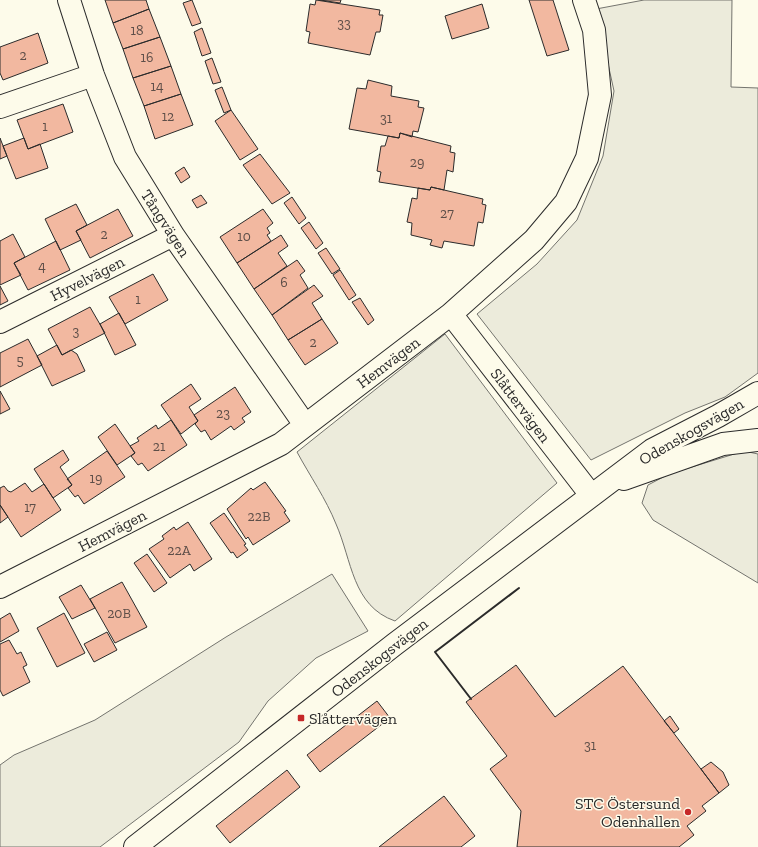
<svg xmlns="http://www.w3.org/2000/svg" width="758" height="847" viewBox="0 0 758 847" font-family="'Zilla Slab',serif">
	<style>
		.green { fill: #ecebdb; stroke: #74746e }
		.building { fill: #f2b8a0; stroke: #2b2b2b }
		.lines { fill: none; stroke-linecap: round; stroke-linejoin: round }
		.minor-casing { stroke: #2b2b2b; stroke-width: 24 }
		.minor { stroke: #fdfbea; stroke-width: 22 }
		.wall { stroke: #2b2b2b; stroke-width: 2 }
		.poi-dot { fill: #c62828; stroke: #fdfbea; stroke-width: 1.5 }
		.labels { text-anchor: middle; stroke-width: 3; stroke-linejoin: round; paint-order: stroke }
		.number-label { font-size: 14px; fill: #5d4e48 }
		.street-label { font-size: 16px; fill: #2b2b2b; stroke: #fdfbea }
		.poi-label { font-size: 16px; fill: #2b2b2b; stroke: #fdfbea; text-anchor: start }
	</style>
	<rect width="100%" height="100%" fill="#fdfbea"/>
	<path class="green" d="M644,0H732L731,87L758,88V373L725,397L685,413L591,460L477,314L537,264L577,220L603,156L614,91L596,9Z
		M445,334L557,483L395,621C352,606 352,560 336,524C326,499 310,476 297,452Z
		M744,451L758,454V583L653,520L642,503L648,485L669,474Z
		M332,574L368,631L316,658L268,701L239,742L100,847H0V765L14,755L95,720L226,637Z"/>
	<path class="building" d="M105,0H146L149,9L113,23Z
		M192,0L201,23L192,26L183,3Z
		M316,0L380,10L379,15H383L380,32H376L370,55L308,43L310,32L306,31L310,4L315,5Z
		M320,0H341L340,3Z
		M529,0H553L569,50L547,56Z
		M482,4L489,28L452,39L445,16Z
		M149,9L160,37L123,49L113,23Z
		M202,28L211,53L202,56L194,32Z
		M38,33L48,63L3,80L0,73V47Z
		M160,37L171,66L133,78L123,49Z
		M212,58L221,82L213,84L205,61Z
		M171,66L181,94L144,106L133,78Z
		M368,80L392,86L391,96L419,101L418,107L424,108L418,132L413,131L412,137L400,133L399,138L349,129L357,88L366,89Z
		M222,87L231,110L224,113L215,90Z
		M181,94L193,125L155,139L144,106Z
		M63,104L73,132L28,149L17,120Z
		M231,110L258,149L240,160L215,121Z
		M400,133L451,146L450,152L455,153L453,172L447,170L444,190L431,187L430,190L379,182L381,172L377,171L381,146H385L388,136L399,138Z
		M0,138L7,156L0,159Z
		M24,138L28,149L40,144L48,168L16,179L3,146Z
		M260,154L290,193L272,204L243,165Z
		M184,167L190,177L181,183L175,173Z
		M431,187L483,199L482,204L486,205L483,223L478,222L474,246L444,241L442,248L430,245L432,240L411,235L412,223L407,222L412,198L417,199L418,188L430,190Z
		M201,195L207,203L197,208L192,200Z
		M292,197L306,218L299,224L284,203Z
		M76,204L87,225L76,231L81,240L60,250L45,219Z
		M118,209L133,236L90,258L76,231Z
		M263,209L273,223L267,228L270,233L267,235L271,241L237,263L220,237Z
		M309,222L323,243L316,249L301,228Z
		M13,234L25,257L14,263L21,275L0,285V241Z
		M281,235L288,246L278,253L287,266L254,289L237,263Z
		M56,241L70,270L28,290L14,263Z
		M326,248L340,269L332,274L318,253Z
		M297,260L305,271L300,275L308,288L272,315L254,289Z
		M340,270L356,295L349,300L333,275Z
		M153,274L168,300L125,324L109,297Z
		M314,285L323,296L312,303L322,319L288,340L272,315Z
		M0,286L8,301L0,305Z
		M360,298L374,320L368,325L352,302Z
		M90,307L105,333L62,355L48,329Z
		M119,313L136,345L115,355L100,324Z
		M322,319L338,343L305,365L288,340Z
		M28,339L42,365L0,387V353Z
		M57,345L62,355L71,350L77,354L85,371L52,386L37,356Z
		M191,384L201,399L189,407L198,421L181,434L161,405Z
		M235,387L251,412L242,418L245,422L234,430L231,426L211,440L205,430L201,432L195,424L198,421L194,415Z
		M0,391L10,409L0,414Z
		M171,420L187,445L148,471L142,463L138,465L131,456L135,453L130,446L139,441L137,438L156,425L158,429Z
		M115,424L135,453L117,465L98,437Z
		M63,450L69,460L60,467L72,485L53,498L34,469Z
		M107,451L125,477L84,504L78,495L75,497L68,488L72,485L67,479Z
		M265,482L286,511L284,512L290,521L253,545L248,537L246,539L227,509L251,488L253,490Z
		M25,483L32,492L44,484L61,510L21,537L0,505V488L4,486L8,491L11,492Z
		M0,505L8,517L0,523Z
		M224,513L246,544L244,545L248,550L237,558L233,552L231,553L210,523Z
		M188,522L212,559L194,571L190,564L170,578L149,549L164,539L162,536L174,527L176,530Z
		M147,554L167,583L154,592L134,563Z
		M122,582L147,627L115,643L90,599Z
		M81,585L95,608L72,619L59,597Z
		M10,613L19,631L0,642V619Z
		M64,613L85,653L57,667L37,628Z
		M107,632L117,650L94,662L84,644Z
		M9,640L17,654L21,652L27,665L23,667L30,682L3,696L0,690V644Z
		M516,665L555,717L623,666L719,793L702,806L706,811L687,826L694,835L679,847H517L521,811L490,769L507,756L466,702Z
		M377,701L390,718L320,772L307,755Z
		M670,716L679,729L674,733L664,721Z
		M711,762L723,772L729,785L719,793L701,769Z
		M287,770L300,787L230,843L216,826Z
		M444,796L475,836L461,847H379Z"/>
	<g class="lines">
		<defs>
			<path id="minor" d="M69,0L93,75L125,157L173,235L305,425
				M0,107L93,75
				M451,314L591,495
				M0,322L173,235
				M624,479L723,444L758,440
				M0,587L281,444L451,314L534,240L566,202L587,158L600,95L594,30L584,0
				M135,847L395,644L652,450L718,416L758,393"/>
		</defs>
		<use href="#minor" class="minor-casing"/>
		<use href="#minor" class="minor"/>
		<path class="wall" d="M471,699L435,652L519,588"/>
	</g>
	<g class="poi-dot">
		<rect x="297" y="714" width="8" height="8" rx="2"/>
		<circle cx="688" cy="812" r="4"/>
	</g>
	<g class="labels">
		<g class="number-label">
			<text x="344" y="28">33</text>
			<text x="137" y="35">18</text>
			<text x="23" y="60">2</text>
			<text x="147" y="62">16</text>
			<text x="157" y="91">14</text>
			<text x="168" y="121">12</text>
			<text x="386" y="123">31</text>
			<text x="45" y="131">1</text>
			<text x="417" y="167">29</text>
			<text x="447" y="218">27</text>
			<text x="104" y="239">2</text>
			<text x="244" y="241">10</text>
			<text x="42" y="271">4</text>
			<text x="284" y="287">6</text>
			<text x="138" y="304">1</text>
			<text x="76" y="336">3</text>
			<text x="313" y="347">2</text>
			<text x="20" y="365">5</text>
			<text x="223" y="418">23</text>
			<text x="159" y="451">21</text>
			<text x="96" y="483">19</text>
			<text x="30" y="512">17</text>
			<text x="259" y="521">22B</text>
			<text x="179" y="555">22A</text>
			<text x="119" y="618">20B</text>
			<text x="590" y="750">31</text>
		</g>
		<g class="street-label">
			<text transform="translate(166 223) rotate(57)" y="6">Tångvägen</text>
			<text transform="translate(87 278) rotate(-27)" y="6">Hyvelvägen</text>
			<text transform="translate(388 362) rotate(-37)" y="6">Hemvägen</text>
			<text transform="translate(521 405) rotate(53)" y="6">Slåttervägen</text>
			<text transform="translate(691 431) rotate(-30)" y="6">Odenskogsvägen</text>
			<text transform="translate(112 530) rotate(-27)" y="6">Hemvägen</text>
			<text transform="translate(379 657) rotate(-38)" y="6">Odenskogsvägen</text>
		</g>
		<g class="poi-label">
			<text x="309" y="724">Slåttervägen</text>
			<text x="680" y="809" text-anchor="end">STC Östersund<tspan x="680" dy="18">Odenhallen</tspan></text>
		</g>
	</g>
</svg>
